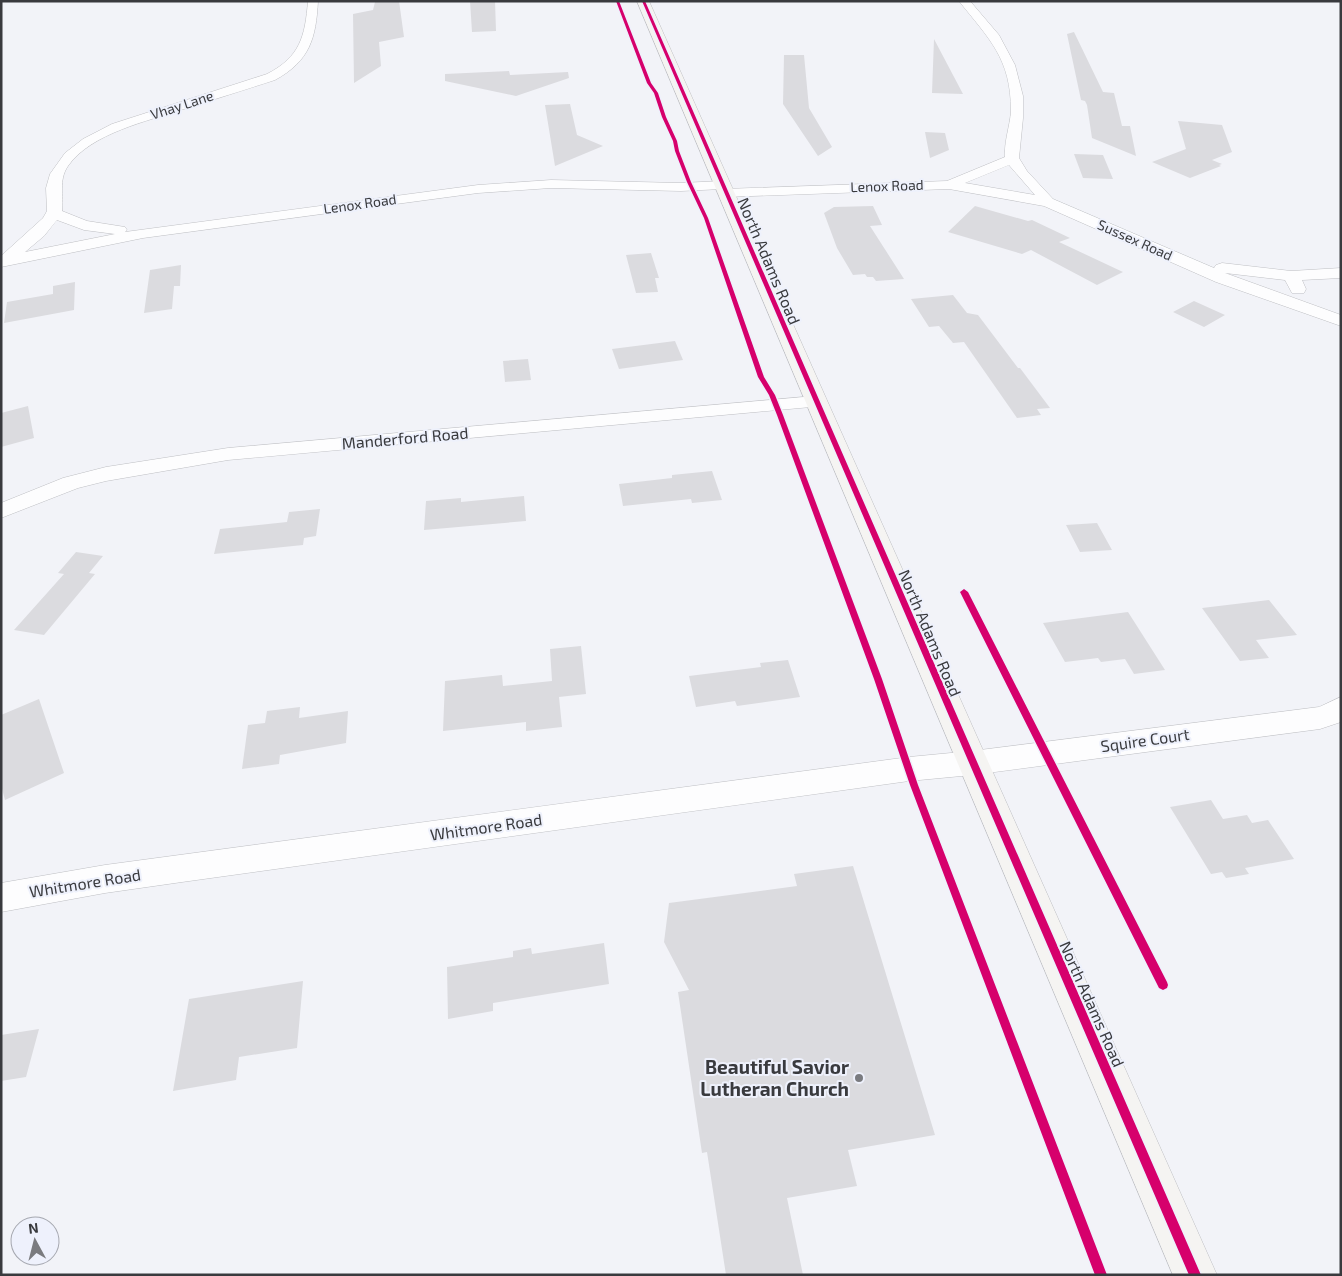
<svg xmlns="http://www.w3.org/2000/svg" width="1342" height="1276" viewBox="0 0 1342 1276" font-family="'Exo 2',sans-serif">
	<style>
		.building { fill: #dbdbdf }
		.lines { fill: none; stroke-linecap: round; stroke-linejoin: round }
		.street-casing { stroke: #bebfc3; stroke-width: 1 }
		.secondary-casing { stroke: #bebfc3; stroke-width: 1 }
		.street { fill: #fdfdfe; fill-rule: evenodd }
		.secondary { fill: #f5f4f2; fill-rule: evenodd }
		.cycleway-casing { stroke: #eef1fc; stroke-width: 3 }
		.cycleway { fill: #d6006c; fill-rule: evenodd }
		.poi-dot { fill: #7a7b7f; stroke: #eef1fc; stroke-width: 2 }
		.labels { text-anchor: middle; stroke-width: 4; stroke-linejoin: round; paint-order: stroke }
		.far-street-label { font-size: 14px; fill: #393a3e; stroke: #eef1fc }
		.street-label { font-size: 16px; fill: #393a3e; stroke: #eef1fc }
		.near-poi-label { font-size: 19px; font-weight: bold; fill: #393a3e; stroke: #eef1fc; text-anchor: end }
	</style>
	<rect width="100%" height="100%" fill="#f2f3f8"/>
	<path class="building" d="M399,1L404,37L379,42L381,66L354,83L353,14L373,10L375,2Z
		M470,1H495L496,31L472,32Z
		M1074,32L1103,92L1114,93L1122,126H1130L1136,156L1092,138L1087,105L1085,101L1081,100L1067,34Z
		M934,39L963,94L932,93Z
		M784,55H804L809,108L832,147L818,156L783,104Z
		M509,71L510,75L568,72L569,78L516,96L445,81V74Z
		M570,104L577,135L603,146L555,166L545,105Z
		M1178,121L1222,125L1232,152L1212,160L1222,164L1219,165L1221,166L1190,178L1152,162L1186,149Z
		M925,132L945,133L949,150L930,158Z
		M1074,154L1103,155L1113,179L1083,178Z
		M873,206L882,225L870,226L904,279L876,281L873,277H867L865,274L853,275L837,248L824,213L834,207Z
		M975,206L1028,221L1032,220L1070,238L1059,242L1123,272L1097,285L1031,250L1022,254L948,232Z
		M651,253L659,278H655L658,292L636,293L626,255Z
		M181,265L180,286H174L172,309L144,313L150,270Z
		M75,282L74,310L4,323L7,302L53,294V286Z
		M953,295L967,313L978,315L1018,368H1020L1050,408L1037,409L1041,415L1017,418L964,342L953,343L939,326L929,327L911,299Z
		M1194,301L1225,315L1204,327L1173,312Z
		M675,341L683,360L619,369L612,349Z
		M528,359L531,380L505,382L503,361Z
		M28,406L34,438L1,447V413Z
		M712,471L722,500L692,503L691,499L623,506L619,484L672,478V475Z
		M524,496L526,521L424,530L426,501L461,498V502Z
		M320,509L316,536L304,538L303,545L214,554L220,529L287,522L289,512Z
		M1097,523L1112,550L1080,552L1066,525Z
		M76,552L103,556L89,573L95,574L44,635L14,630L64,574L58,573Z
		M1269,600L1297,635L1256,640L1269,658L1240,661L1202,608Z
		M1128,612L1165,670L1134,674L1125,659L1101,662L1098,658L1065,662L1043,623Z
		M581,646L586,694L559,697L562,727L526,731V722L443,731L445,681L502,675L503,686L552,681L550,649Z
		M788,660L800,697L737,706L735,701L696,707L689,676L761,667L760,663Z
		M39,699L64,773L5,800L1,785V715Z
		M300,707L299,718L348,711L346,743L280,755L279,764L242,769L248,725L265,723L267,711Z
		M1211,800L1223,819L1247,815L1252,823L1268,820L1294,859L1245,868L1249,874L1226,878L1222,872L1211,874L1170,807Z
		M853,866L935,1135L848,1150L857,1186L787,1198L803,1275H726L707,1152L702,1153L678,992L689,990L664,942L669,903L797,886L794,874Z
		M604,943L609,984L493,1003V1011L448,1019L447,967L513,957V951L531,948L532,954Z
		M303,981L297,1048L239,1057L236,1080L173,1091L189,999Z
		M39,1029L26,1077L1,1081V1035Z"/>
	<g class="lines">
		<defs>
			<path id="street" d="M308,1H318C316,38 310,61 275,80C245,90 214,99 184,109C148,121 91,133 68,166C58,181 64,195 62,211L87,221L125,227L127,230L125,232L478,185L551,180L681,183L722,181L727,182L729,185L725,189L947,181L1005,157C1004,141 1010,126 1011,111C1011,58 989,39 959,1H970L999,35L1015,65L1023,96V118L1019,158L1027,171L1053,199L1214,268L1216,265L1222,263L1291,271L1341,268V278L1302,280L1306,289L1304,293H1292L1285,280L1225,273L1341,315V326L1216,282L1044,206L949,189L725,197L720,196L718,193L722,189L681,191L551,188L478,193L143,238L1,267V256L43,218L47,211L46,188L50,174L65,153L83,139L112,124L267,74C300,57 305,37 308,1ZM1009,165L1035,195L965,183ZM57,220L84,230L115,234L25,252L44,236Z
				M815,396L822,398L825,402L822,406L228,460L106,481L78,488L1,518V503L63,478L106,467L228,448Z
				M1341,697V722L1320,729L972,775L909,781L182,882L105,893L1,912V883L105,865L909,757L972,751L1319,707Z"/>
			<path id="secondary" d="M637,1H649L1217,1275H1173Z"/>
		</defs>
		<use href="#street" class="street-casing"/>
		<use href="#secondary" class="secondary-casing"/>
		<use href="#street" class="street"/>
		<use href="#secondary" class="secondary"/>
		<defs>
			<path id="cycleway" d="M616,1H619L651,83L658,93L666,117L677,141L679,151L691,182L708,218L764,377L775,395L783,415L882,679L918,785L1107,1275H1095L910,785L874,679L777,415L769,395L758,377L704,218L687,182L675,151L673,141L662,117L654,93L647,83Z
				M642,1H645L1201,1275H1189Z
				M964,589L968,592L1167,982L1168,985L1167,988L1163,990L1159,988L960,592Z"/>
		</defs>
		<use href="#cycleway" class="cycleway-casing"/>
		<use href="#cycleway" class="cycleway"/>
	</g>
	<circle class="poi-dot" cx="859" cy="1078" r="5"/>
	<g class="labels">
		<g class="far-street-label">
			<text transform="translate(182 105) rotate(-18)" y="5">Vhay Lane</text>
			<text transform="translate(887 186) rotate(-2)" y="5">Lenox Road</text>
			<text transform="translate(360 204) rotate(-8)" y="5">Lenox Road</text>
			<text transform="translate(1135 240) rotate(24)" y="5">Sussex Road</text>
		</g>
		<g class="street-label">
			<text transform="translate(769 261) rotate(67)" y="6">North Adams Road</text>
			<text transform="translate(405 438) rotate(-5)" y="6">Manderford Road</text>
			<text transform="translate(930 633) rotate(67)" y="6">North Adams Road</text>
			<text transform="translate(1145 740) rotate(-8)" y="6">Squire Court</text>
			<text transform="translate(486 827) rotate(-8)" y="6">Whitmore Road</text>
			<text transform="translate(85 883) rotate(-9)" y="6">Whitmore Road</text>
			<text transform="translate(1092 1004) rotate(66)" y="6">North Adams Road</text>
		</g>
		<g class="near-poi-label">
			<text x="849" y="1074">Beautiful Savior<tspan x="849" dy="22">Lutheran Church</tspan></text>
		</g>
	</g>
	<rect width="1342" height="1276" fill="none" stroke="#393a3e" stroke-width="5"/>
	<g transform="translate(35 1241) rotate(353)"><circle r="24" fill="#eef1fc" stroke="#a6a8b0"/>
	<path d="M0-4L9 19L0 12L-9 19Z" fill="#7a7b7f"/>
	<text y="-8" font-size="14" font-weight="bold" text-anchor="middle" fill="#393a3e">N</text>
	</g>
</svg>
